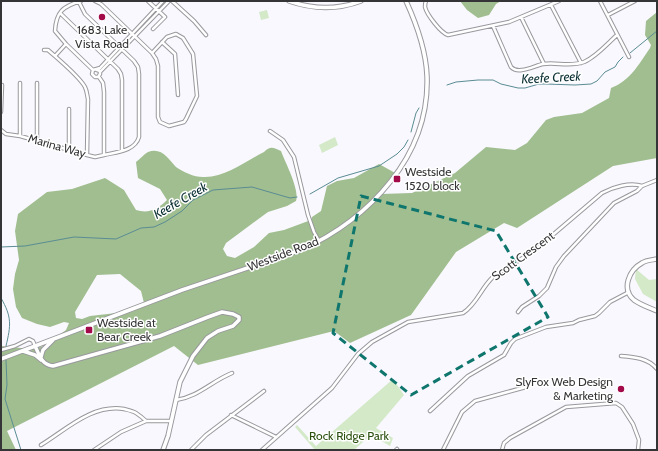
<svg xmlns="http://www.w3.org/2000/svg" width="658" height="451" viewBox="0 0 658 451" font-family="Cabin,sans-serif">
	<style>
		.green { fill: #d3e9c8 }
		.forest { fill: #a0be90; fill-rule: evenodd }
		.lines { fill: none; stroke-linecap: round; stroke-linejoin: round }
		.stream { stroke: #5a8c93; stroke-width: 1 }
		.street-casing { stroke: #99989d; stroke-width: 4.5 }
		.secondary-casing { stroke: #99989d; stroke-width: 5.5 }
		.street { stroke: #fff; stroke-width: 2.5 }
		.secondary { stroke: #fff; stroke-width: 3.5 }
		.marked { fill: none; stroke: #0f766e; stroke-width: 3; stroke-dasharray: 8 5; stroke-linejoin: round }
		.poi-dot { fill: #a20a49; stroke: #fff; stroke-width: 1.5 }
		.labels { text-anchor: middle; stroke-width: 3; stroke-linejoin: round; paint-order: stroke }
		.poi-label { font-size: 12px; fill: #353537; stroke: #fff; text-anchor: start }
		.street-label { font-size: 12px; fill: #353537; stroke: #fff }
		.park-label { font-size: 12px; fill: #2a4f0d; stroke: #fff }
		.water-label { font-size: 13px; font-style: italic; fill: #0d3136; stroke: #fff }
	</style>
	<rect width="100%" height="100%" fill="#f9f8fe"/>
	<path class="green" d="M267,10L269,18L261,20L259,12Z
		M335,137L338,145L322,153L319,145Z
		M636,269L649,280L657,279V302L643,294L635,279Z
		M393,379L404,395L376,428L393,438L390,446L371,435L354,450H315L295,427L297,425L316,446Z"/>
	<path class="forest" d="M460,1H501L496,4L489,15L478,18L467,10Z
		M657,12V158L613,166L517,228L504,223L456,252L411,315L350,343L334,331L198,365L174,346L7,431L16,450H1V346L31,349L44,346L66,330L69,323L64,322L50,327L37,324L22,318L16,307L13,289L15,274L19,260L15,231L18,214L47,192L72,189L105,178L124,190L136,210C149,214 158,209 167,200L160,189L138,178L136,162C140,159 144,154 148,152C162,147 168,159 176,167C183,172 196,178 205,177C226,177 246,161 264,152C270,146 273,147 281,151C285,162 300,190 296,201L287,206L268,212L226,243L223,249L227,256L235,258L254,247L269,233L284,230L311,220L312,217L321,211L327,186L337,181L354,178L379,164L397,174L381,194L412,193L455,173L486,147L515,150L527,143L546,120L554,117L582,113L609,98L611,88C630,81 639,64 650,48L651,45L645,35L646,21ZM120,274L141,291L144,303L134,311L90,316L82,319L76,318L75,312L97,275Z"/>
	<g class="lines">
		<path class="stream" d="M630,53L657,31
			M447,85L456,82L478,80H493L501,84L518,88H525L539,84H546L575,85L591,84L597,81L605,72L615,67L618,62L623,57
			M411,132L416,113L419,108
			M310,194L338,178L379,166L397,154L404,147L408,140
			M1,247L25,246L74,237L116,239L141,228L154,227L165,222L182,211L193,200L213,190L252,187L290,198L297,197
			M1,298C12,317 11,325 6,346
			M6,360L7,385L5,399L21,450"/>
		<defs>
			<path id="street" d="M81,1C63,6 56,12 55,31L66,44L93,70
				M95,1L101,4L152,53L156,59L158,66V117L160,122L169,126L184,122L186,119L197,96L193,54L183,38L176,34L167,37L152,53
				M148,1L165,17L153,29
				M172,1L194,21L206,35
				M426,1C425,3 425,5 425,7C427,15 441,33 448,35L509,22L559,1
				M600,1L629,57
				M79,2L85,14L134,61L138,67L139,74V137C135,151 117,152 104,155
				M551,5L581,63
				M60,13L118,69L121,74L122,80V150
				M608,15L635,1
				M521,17L544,64
				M493,26L511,67C518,75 534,66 543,64C556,62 571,67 584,62C596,57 607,44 617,35
				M162,42L175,54L178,95
				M44,50H48C58,59 79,76 85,87C87,91 87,95 88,99L87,155
				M55,56L66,44
				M97,70L100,71V74L98,77H95L92,74L93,70L100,68L163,1
				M100,72L169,1
				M20,83V136
				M37,83V141
				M1,112L2,85
				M1,130L6,134L20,136L87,155L95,157L104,155V92L103,83L99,77
				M270,131L283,140L294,157L308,215L314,232L319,241
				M69,150V109
				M518,312L522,307L539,296L547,288L556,267L564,256L614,203L637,191L642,186L657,180
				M1,350L15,346L29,339L33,341L35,346
				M621,356C634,357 648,358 657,369
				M176,400C198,397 212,381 232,373
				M430,411L468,376L504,355L511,343L515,339L546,327L573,323L579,320L595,316L599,313L610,302L629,292
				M231,415L276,437
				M41,445C67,429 92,404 124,409C128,410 133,411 136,413C139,415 143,418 146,421
				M94,450L121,432L146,421H171
				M191,450L206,435L264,391
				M262,450L332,388L358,354L372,342L408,322L463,313C477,304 481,288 493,277L535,250L602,193C613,187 630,182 642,186
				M396,450L397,449
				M443,450L462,412L475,401L526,387
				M502,450L504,443L510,438L566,407L616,403L622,407L633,424L639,440L638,450"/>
			<path id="secondary" d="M289,1C312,9 337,10 361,1
				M657,259C652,260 646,260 642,263C629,270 621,289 634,300C641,305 650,308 657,311
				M35,346C40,356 41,364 53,366L160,336L208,317L222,312L233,314L239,317V320L233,326L218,331L207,338L193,356L180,382L168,436L163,450
				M23,351L35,355L41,360
				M41,357L43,350L53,340
				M1,359L182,290L301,250C369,219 430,156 427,76C426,50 417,25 406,1"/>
		</defs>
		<use href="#street" class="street-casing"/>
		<use href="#secondary" class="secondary-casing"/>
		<use href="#street" class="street"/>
		<use href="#secondary" class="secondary"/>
	</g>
	<path class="marked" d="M361,196L496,231L548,317L411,395L333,333Z"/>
	<g class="poi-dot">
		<circle cx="102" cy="17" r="4"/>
		<rect x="393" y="175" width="8" height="8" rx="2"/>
		<rect x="85" y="326" width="8" height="8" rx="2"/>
		<circle cx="621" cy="389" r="4"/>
	</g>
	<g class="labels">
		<g class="poi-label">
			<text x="102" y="34" text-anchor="middle">1683 Lake<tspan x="102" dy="14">Vista Road</tspan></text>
			<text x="405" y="176">Westside<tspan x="405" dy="14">1520 block</tspan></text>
			<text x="97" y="327">Westside at<tspan x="97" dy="14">Bear Creek</tspan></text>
			<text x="613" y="386" text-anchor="end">SlyFox Web Design<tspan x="613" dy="14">&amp; Marketing</tspan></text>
		</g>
		<g class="street-label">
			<text transform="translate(57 146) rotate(16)" y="4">Marina Way</text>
			<text transform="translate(283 254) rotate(-21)" y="4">Westside Road</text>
			<text transform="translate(523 256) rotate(-36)" y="4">Scott Crescent</text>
		</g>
		<g class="park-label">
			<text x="349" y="440">Rock Ridge Park</text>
		</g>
		<g class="water-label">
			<text transform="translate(551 77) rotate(-3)" y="5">Keefe Creek</text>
			<text transform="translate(180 200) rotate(-30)" y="5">Keefe Creek</text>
		</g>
	</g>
	<rect width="658" height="451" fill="none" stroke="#353537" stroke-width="4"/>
</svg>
